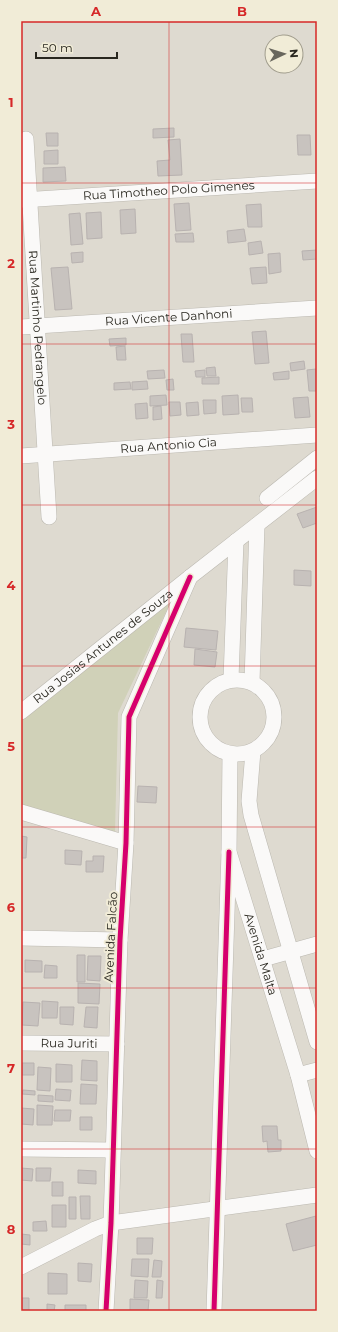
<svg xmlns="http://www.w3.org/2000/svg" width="338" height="1332" viewBox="0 0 338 1332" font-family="Montserrat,sans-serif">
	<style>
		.green { fill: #d0d1b8 }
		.building { fill: #c8c3bf; stroke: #b8b2b0 }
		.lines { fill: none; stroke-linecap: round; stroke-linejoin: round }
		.minor-casing { stroke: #bbb8b0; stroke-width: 16 }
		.minor { stroke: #faf9f8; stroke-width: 15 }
		.cycleway-casing { stroke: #f1ecd7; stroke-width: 8 }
		.cycleway { stroke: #d6006c; stroke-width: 5 }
		.grid { fill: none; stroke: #d62828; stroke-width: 1; stroke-opacity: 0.55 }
		.labels { text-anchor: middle; stroke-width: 4; stroke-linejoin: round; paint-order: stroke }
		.street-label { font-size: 12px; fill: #29271f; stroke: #f1ecd7 }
		.neatline { fill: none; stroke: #d62828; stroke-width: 1.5 }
		.grid-label { font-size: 13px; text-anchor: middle; font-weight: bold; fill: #d62828 }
	</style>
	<rect width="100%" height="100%" fill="#dedad0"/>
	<path class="green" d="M173,597L118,713L115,832L112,835L21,808V717Z"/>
	<path class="building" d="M174,128V137L153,138V129Z
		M46,133H58V146H47Z
		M297,135H310L311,155H298Z
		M180,139L182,175L158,176L157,161L170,160L168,140Z
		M58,150V164H44V151Z
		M65,167L66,181L43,182V168Z
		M189,203L191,230L176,231L174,204Z
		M261,204L262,227H248L246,205Z
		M135,209L136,233L121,234L120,210Z
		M101,212L102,238L87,239L86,213Z
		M80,213L83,244L71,245L69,214Z
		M244,229L246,241L228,243L227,231Z
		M193,233L194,242H176L175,234Z
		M261,241L263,253L249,255L248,243Z
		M317,250V259L303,260L302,251Z
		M83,252V262L72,263L71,253Z
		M280,253L281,272L269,274L268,254Z
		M68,267L72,309L55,310L51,268Z
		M266,267L267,283L252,284L250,268Z
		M266,331L269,363L255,364L252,332Z
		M181,334H192L194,362H183Z
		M126,338V345L110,346L109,339Z
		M125,346L126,360H117L116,347Z
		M304,361L305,369L291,371L290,363Z
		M215,367L216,376H207L206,368Z
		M316,369L317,391H309L307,370Z
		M164,370L165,378L148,379L147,371Z
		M205,370V377H196L195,371Z
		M289,371V379L274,380L273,373Z
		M219,377V384H202V378Z
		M173,379L174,390H167L166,380Z
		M147,381L148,389L132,390V382Z
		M130,382L131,389L114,390V383Z
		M166,395L167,405L150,406V396Z
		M238,395L239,414L223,415L222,396Z
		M308,397L310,417L295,418L293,398Z
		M241,398H252L253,412H242Z
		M203,400H216V413L204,414Z
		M169,402H180L181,415L170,416Z
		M198,402L199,415L187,416L186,403Z
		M147,403L148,418L136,419L135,404Z
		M161,406L162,419L153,420V407Z
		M317,507V523L303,528L297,514Z
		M294,570L311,571V586L294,585Z
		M186,628L218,631L216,650L184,647Z
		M195,649L217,652L215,667L194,665Z
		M138,786L157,787L156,803L137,802Z
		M21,836L27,837L26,858H21Z
		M65,850L82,851L81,865L65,864Z
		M93,856H104L103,872H86V861H93Z
		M77,955H85V982H77Z
		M88,956H101L100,981L87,980Z
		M25,960L42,961V972H25Z
		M45,965L57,966V978H44Z
		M78,983L100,984L99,1004L78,1003Z
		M42,1001L58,1002L57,1018H42Z
		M23,1002L40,1003L38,1026L22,1025Z
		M60,1007H74L73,1025L60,1024Z
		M86,1007H98L97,1028L84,1027Z
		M82,1060L97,1061V1081L81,1080Z
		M22,1063H34V1075H22Z
		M56,1064L72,1065V1082H56Z
		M38,1067L51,1068L50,1091L37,1090Z
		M81,1084L97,1085L96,1104H80Z
		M56,1089L71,1090L70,1101L55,1100Z
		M23,1090L35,1091V1095L22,1094Z
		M38,1095L53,1096V1102L38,1101Z
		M37,1105L53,1106L52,1125H37Z
		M21,1108L34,1109L33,1125L21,1124Z
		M55,1110H71L70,1121H54Z
		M80,1117H92V1130H80Z
		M262,1126H277L278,1140H281V1151L268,1152L267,1141L263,1142Z
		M21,1168L33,1169L32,1181L21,1180Z
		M36,1168H51L50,1181H36Z
		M78,1170L96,1171V1184L78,1183Z
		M52,1182H63V1196H52Z
		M80,1196H90V1219H81Z
		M69,1197H76V1219H69Z
		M52,1205H66V1227H52Z
		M316,1216L317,1245L293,1251L286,1224Z
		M46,1221L47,1231H33V1222Z
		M21,1234L30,1235V1245L21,1244Z
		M137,1238H153L152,1254H137Z
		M132,1259H149L148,1277L131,1276Z
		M154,1260L162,1261L161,1277H152Z
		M78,1263L92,1264L91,1282L78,1281Z
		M48,1273L67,1274V1294H48Z
		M135,1280L148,1281L147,1298H134Z
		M157,1280L163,1281L162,1298H156Z
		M21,1298H29V1311H21Z
		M130,1299L149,1300L148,1311H130Z
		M47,1304L55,1305L54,1311H47Z
		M65,1305H86V1311H65Z"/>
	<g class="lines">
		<defs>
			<g id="minor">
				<path id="s1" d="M26,139L49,517"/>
				<path id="s2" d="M22,200L317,181"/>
				<path id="s3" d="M21,327L317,308"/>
				<path id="s4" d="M21,456L317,435"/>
				<path d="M267,498L317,458"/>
				<path d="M231,679L236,541"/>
				<circle cx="237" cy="717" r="37"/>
				<path d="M252,682L257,525"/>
				<path id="s5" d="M21,712L190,577L317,478"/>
				<path d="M253,751L249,801L251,815L317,1042"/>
				<path id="s6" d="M230,754L229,852L298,1075L317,1151"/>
				<path d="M21,812L126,843"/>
				<path d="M21,938L120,940"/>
				<path d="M263,959L317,944"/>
				<path id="s7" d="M21,1043L117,1044"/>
				<path d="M298,1075L317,1070"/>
				<path d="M21,1149L113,1150"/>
				<path d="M21,1267L95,1229L111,1223L317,1195"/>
				<path d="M106,1311L111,1223L120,940L126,843L129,717L190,577"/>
				<path d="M214,1311L229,852"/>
			</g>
		</defs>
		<use href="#minor" class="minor-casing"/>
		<use href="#minor" class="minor"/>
		<defs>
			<path id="cycleway" d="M106,1311L111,1223L120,940L126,843L129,717L190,577
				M214,1311L229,852"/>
		</defs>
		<use href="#cycleway" class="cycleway-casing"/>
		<use href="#cycleway" class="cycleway"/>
	</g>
	<path class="grid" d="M169,21V1311M21,183H317M21,344H317M21,505H317M21,666H317M21,827H317M21,988H317M21,1149H317"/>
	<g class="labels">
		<g class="street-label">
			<text dy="4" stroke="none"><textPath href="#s2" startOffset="147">Rua Timotheo Polo Gimenes</textPath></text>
			<text dy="4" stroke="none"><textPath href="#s3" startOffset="148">Rua Vicente Danhoni</textPath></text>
			<text dy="4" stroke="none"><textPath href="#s1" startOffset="189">Rua Martinho Pedrangelo</textPath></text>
			<text dy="4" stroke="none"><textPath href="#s4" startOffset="148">Rua Antonio Cia</textPath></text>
			<text dy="4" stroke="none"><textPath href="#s5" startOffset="105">Rua Josias Antunes de Souza</textPath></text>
			<text transform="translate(111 937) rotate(-87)" y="4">Avenida Falcão</text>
			<text dy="4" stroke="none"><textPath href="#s6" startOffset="205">Avenida Malta</textPath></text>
			<text dy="4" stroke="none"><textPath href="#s7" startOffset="48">Rua Juriti</textPath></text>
		</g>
	</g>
	<rect width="338" height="1332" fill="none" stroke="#f1ecd7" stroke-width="44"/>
	<g transform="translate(284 54) rotate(86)"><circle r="19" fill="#f1ecd7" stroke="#a19d8d"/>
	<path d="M0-3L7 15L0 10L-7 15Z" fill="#68665d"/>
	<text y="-6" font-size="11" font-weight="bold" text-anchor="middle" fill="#29271f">N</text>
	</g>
	<path d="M36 52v6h81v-6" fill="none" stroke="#29271f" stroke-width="2"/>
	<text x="42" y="52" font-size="12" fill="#29271f" stroke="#f1ecd7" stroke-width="3" paint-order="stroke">50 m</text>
	<rect x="22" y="22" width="294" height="1288" class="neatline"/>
	<g class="grid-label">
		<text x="96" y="16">A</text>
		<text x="242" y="16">B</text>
		<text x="11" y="107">1</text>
		<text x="11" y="268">2</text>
		<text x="11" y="429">3</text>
		<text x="11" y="590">4</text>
		<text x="11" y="751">5</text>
		<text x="11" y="912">6</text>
		<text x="11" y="1073">7</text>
		<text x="11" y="1234">8</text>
	</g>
</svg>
